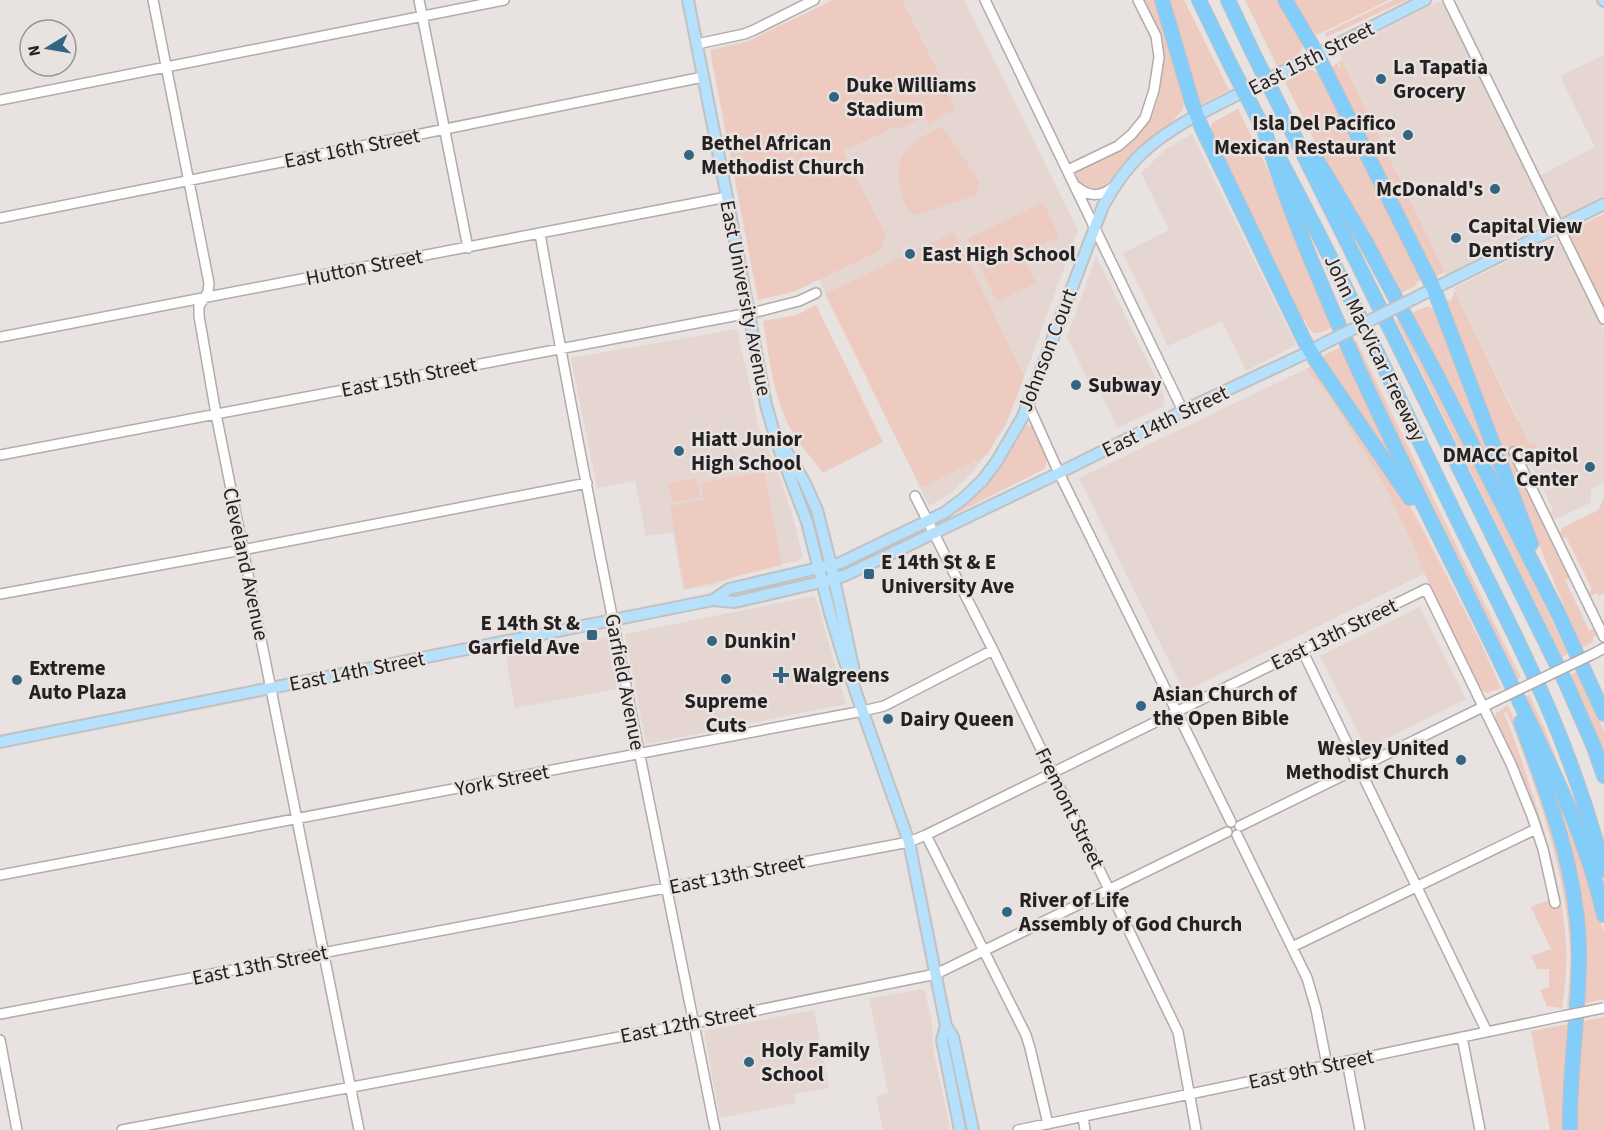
<svg xmlns="http://www.w3.org/2000/svg" width="1604" height="1130" viewBox="0 0 1604 1130" font-family="'Source Sans 3',sans-serif">
	<style>
		.built { fill: #e5d6d2 }
		.green { fill: #edcbc1 }
		.lines { fill: none; stroke-linecap: round; stroke-linejoin: round }
		.minor-casing { stroke: #b1abaa; stroke-width: 12 }
		.major-casing { stroke: #c2c1c1; stroke-width: 14 }
		.highway-casing { stroke: #c2c1c1; stroke-width: 16 }
		.minor { stroke: #fff; stroke-width: 9 }
		.major { stroke: #b5e1fc; stroke-width: 10 }
		.highway { stroke: #83cdfa; stroke-width: 14 }
		.minor-bridge-casing { stroke: #b1abaa; stroke-width: 12; stroke-linecap: butt }
		.major-bridge-casing { stroke: #c2c1c1; stroke-width: 14; stroke-linecap: butt }
		.highway-bridge-casing { stroke: #c2c1c1; stroke-width: 16; stroke-linecap: butt }
		.minor-bridge { stroke: #fff; stroke-width: 9 }
		.major-bridge { stroke: #b5e1fc; stroke-width: 10 }
		.highway-bridge { stroke: #83cdfa; stroke-width: 14 }
		.poi-dot { fill: #336583; stroke: #e8e2e0; stroke-width: 2 }
		.labels { text-anchor: middle; stroke-width: 5; stroke-linejoin: round; paint-order: stroke }
		.street-label { font-size: 21px; fill: #242121; stroke: #e8e2e0 }
		.poi-label { font-size: 21px; font-weight: bold; fill: #242121; stroke: #e8e2e0; text-anchor: start }
	</style>
	<rect width="100%" height="100%" fill="#e8e2e0"/>
	<path class="built" d="M833,0H964L1078,230L1021,386L1005,427L974,471L950,494L929,506L819,279L760,299L711,49L747,41Z
		M1440,1L1444,3L1548,217L1546,222L1541,226L1511,240L1488,255L1447,276L1339,53Z
		M1604,55V195L1568,217L1563,218L1558,213L1539,176L1595,147L1560,76Z
		M1192,134L1296,345L1246,371L1222,321L1168,346L1123,253L1169,230L1141,173L1166,149Z
		M1557,239L1562,245L1604,330V482L1591,490V500L1590,503L1556,519L1552,518L1550,513L1553,510L1532,466H1526L1519,453H1523L1536,447L1529,444L1520,424L1524,419L1519,422L1454,288L1550,240Z
		M1096,256L1163,393L1164,406L1117,428L1096,382L1090,385L1067,337Z
		M737,329L759,427L779,475L794,521L803,558L797,561L758,569L709,586L683,589L673,532L646,536L635,481L597,488L571,358Z
		M1306,369L1332,401L1385,487L1428,572L1184,692L1079,478Z
		M814,596L818,605L846,704L646,744L625,634Z
		M1420,607L1466,699L1366,749L1320,656Z
		M607,637L617,689L515,708L506,657Z
		M924,989L932,1022L933,1049L950,1128L949,1130H883L876,1096L888,1093L869,998Z
		M814,1010L829,1088L794,1094L795,1103L720,1118L704,1031Z"/>
	<path class="green" d="M833,0H902L956,109L947,114L945,113L930,125L924,117L899,129L897,126L839,153L843,152L886,235L881,250L793,292L758,300L710,51L748,42Z
		M1143,0H1155L1160,13L1184,94L1183,109L1173,121L1135,152L1109,186L1092,193L1081,184L1075,174L1078,171C1097,162 1118,154 1134,140C1159,119 1168,68 1160,38C1157,25 1149,12 1143,0Z
		M1168,0H1184L1229,90L1204,103L1201,104L1197,99L1177,25Z
		M1245,0H1280L1303,40C1304,56 1290,61 1278,68Z
		M1291,0H1389L1317,35L1311,31Z
		M1393,0H1407L1329,36L1327,37L1325,33Z
		M1342,60L1445,272L1434,277L1330,69L1337,63L1340,69L1341,68L1338,62Z
		M1305,70H1312L1319,73L1421,273L1420,281H1418L1415,286L1399,294L1321,154L1285,82Z
		M1238,109L1266,166L1333,327C1316,335 1313,338 1304,319L1300,320L1210,131L1212,123Z
		M943,127L980,182L976,195L913,216C911,213 907,208 905,204C900,192 895,169 902,157C910,142 928,132 943,127Z
		M1043,202L1059,237L1022,255L1036,283L997,302L967,239Z
		M1604,214V308L1570,236L1572,230L1575,228Z
		M954,232L1024,376L1008,418L987,455L921,488L825,294Z
		M1455,291L1518,422L1525,420L1520,424L1529,444L1534,442L1536,446L1535,448L1523,453H1519L1517,448L1508,453L1569,576L1568,579L1565,580L1589,630L1594,629L1597,635L1593,637V642L1581,648L1486,414L1446,302L1447,300L1451,301Z
		M816,305L883,442L823,473C812,458 798,443 789,426C773,394 769,357 763,321L797,315Z
		M1428,306L1436,310L1514,513L1410,314Z
		M1401,318L1466,444L1568,654L1562,657L1396,320Z
		M1356,340L1521,678L1514,681L1350,343Z
		M1341,347L1401,474L1322,358L1326,354Z
		M1312,366L1397,486L1418,520L1479,639L1501,688L1487,693L1480,689L1425,575L1413,544L1385,487L1332,401L1306,369Z
		M1026,425L1032,426C1037,438 1052,457 1044,469L955,514L991,479L1007,458Z
		M764,472L782,565L685,589L670,506L704,500L701,483Z
		M696,478L700,497L672,502L668,483Z
		M1604,497V593L1599,596L1597,593L1590,597L1589,593L1592,589L1566,537L1561,538L1560,533L1562,528L1597,511L1600,507Z
		M1578,671L1604,732V753L1570,675Z
		M1529,695L1545,729L1579,818L1522,698Z
		M1508,705L1526,749L1561,860L1570,902L1574,953L1572,1006L1567,1007C1569,988 1570,970 1570,952C1568,892 1548,824 1528,768C1521,749 1515,729 1506,712L1504,713C1515,739 1523,765 1532,792C1548,841 1563,891 1566,944C1568,965 1565,987 1562,1008L1547,1006L1540,990L1549,987V969H1537L1531,956L1551,949L1531,907L1551,899L1553,906L1560,905L1553,869L1532,804L1496,725L1495,718L1496,713Z
		M1541,761L1570,825L1586,871L1604,933V999L1582,1004L1583,971Z
		M1604,1017V1130H1575L1580,1022Z
		M1569,1024L1566,1130H1550L1531,1031Z"/>
	<g class="lines">
		<defs>
			<path id="minor" d="M153,0L209,283L208,292L199,306V316L216,414L359,1130
				M419,0L468,248
				M985,0L1183,411
				M1448,0L1604,319
				M697,44L744,34L754,30L814,0
				M0,100L504,0
				M1068,170L1118,146L1132,134L1145,118L1154,90L1159,57L1156,36L1138,0
				M1077,187C1089,197 1100,197 1112,188
				M0,218L302,158L703,77
				M540,234C593,534 656,831 715,1130
				M0,337L727,197
				M1028,404L1059,473L1231,822
				M1514,452L1604,637
				M0,455L760,311L799,301L816,293
				M915,496L993,650L1178,1032L1196,1130
				M0,594L242,550L587,483
				M1302,650L1487,1032
				M1593,654L1604,648
				M1240,826L1497,700
				M926,835L1026,1035L1030,1048L1048,1124
				M1237,835L1307,978L1316,1009L1327,1065
				M0,875L863,711L884,706L993,650
				M1292,947L1536,829
				M0,1014L909,842L926,835L1426,589L1511,764L1532,816L1543,849L1555,903
				M1462,1037L1480,1130
				M0,1040L17,1130
				M1347,1061L1360,1130
				M1083,1117L1085,1130
				M122,1130L694,1023L936,974L1227,832
				M1018,1130L1563,1016"/>
			<path id="major" d="M688,0L727,197L766,405L778,446L807,522L830,613L843,656L909,842L946,1026L942,1040L960,1130
				M1603,0L1604,1
				M1415,298L1604,204
				M784,447L805,483L817,510L831,565L854,671
				M713,600L729,589L840,563L944,513L964,498L982,481L997,461L1022,418L1028,404L1103,206C1128,160 1151,141 1197,115L1425,0
				M0,742L713,600L735,602L834,579L846,575L878,560L1059,473L1195,405L1302,355L1329,341
				M946,1026L953,1037L973,1130"/>
			<path id="highway" d="M1162,0L1193,105L1201,126L1305,342L1315,359L1410,498
				M1199,0L1230,64
				M1228,0L1253,53
				M1285,0L1317,54L1434,289L1531,544
				M1282,111L1565,681L1594,747L1604,776
				M1265,132C1280,183 1299,232 1320,281C1374,412 1440,536 1501,663C1540,745 1584,826 1604,915
				M1311,152L1325,173L1365,241L1432,366L1558,613L1604,714
				M1280,160C1341,274 1395,391 1451,506C1476,558 1503,609 1527,661C1559,728 1585,798 1604,870
				M1521,722C1549,797 1579,875 1579,956C1579,1014 1569,1072 1570,1130"/>
		</defs>
		<use href="#minor" class="minor-casing"/>
		<use href="#major" class="major-casing"/>
		<use href="#highway" class="highway-casing"/>
		<use href="#minor" class="minor"/>
		<use href="#major" class="major"/>
		<use href="#highway" class="highway"/>
		<defs>
			<path id="minor-bridge" d="M1497,700L1593,654
				M1563,1016L1604,1008"/>
			<path id="major-bridge" d="M1329,341L1415,298"/>
			<path id="highway-bridge" d="M1253,53L1282,111
				M1230,64L1260,122"/>
		</defs>
		<use href="#minor-bridge" class="minor-bridge-casing"/>
		<use href="#major-bridge" class="major-bridge-casing"/>
		<use href="#highway-bridge" class="highway-bridge-casing"/>
		<use href="#minor-bridge" class="minor-bridge"/>
		<use href="#major-bridge" class="major-bridge"/>
		<use href="#highway-bridge" class="highway-bridge"/>
	</g>
	<g class="poi-dot">
		<circle cx="1381" cy="79" r="6"/>
		<circle cx="834" cy="97" r="6"/>
		<circle cx="1408" cy="135" r="6"/>
		<circle cx="689" cy="155" r="6"/>
		<circle cx="1495" cy="189" r="6"/>
		<circle cx="1456" cy="238" r="6"/>
		<circle cx="910" cy="254" r="6"/>
		<circle cx="1076" cy="385" r="6"/>
		<circle cx="679" cy="451" r="6"/>
		<circle cx="1590" cy="467" r="6"/>
		<rect x="863" y="568" width="12" height="12" rx="3"/>
		<rect x="586" y="629" width="12" height="12" rx="3"/>
		<circle cx="712" cy="641" r="6"/>
		<path d="M778 666h6v6h6v6h-6v6h-6v-6h-6v-6h6z"/>
		<circle cx="726" cy="679" r="6"/>
		<circle cx="17" cy="680" r="6"/>
		<circle cx="1141" cy="706" r="6"/>
		<circle cx="888" cy="719" r="6"/>
		<circle cx="1461" cy="760" r="6"/>
		<circle cx="1007" cy="912" r="6"/>
		<circle cx="749" cy="1062" r="6"/>
	</g>
	<g class="labels">
		<g class="street-label">
			<text transform="translate(1311 58) rotate(-27)" y="7">East 15th Street</text>
			<text transform="translate(352 148) rotate(-11)" y="7">East 16th Street</text>
			<text transform="translate(364 267) rotate(-11)" y="7">Hutton Street</text>
			<text transform="translate(746 298) rotate(79)" y="7">East University Avenue</text>
			<text transform="translate(1375 348) rotate(64)" y="7">John MacVicar Freeway</text>
			<text transform="translate(1047 350) rotate(-69)" y="7">Johnson Court</text>
			<text transform="translate(409 377) rotate(-11)" y="7">East 15th Street</text>
			<text transform="translate(1165 421) rotate(-26)" y="7">East 14th Street</text>
			<text transform="translate(246 564) rotate(78)" y="7">Cleveland Avenue</text>
			<text transform="translate(1334 634) rotate(-26)" y="7">East 13th Street</text>
			<text transform="translate(357 671) rotate(-11)" y="7">East 14th Street</text>
			<text transform="translate(625 682) rotate(79)" y="7">Garfield Avenue</text>
			<text transform="translate(502 780) rotate(-11)" y="7">York Street</text>
			<text transform="translate(1070 808) rotate(64)" y="7">Fremont Street</text>
			<text transform="translate(737 874) rotate(-11)" y="7">East 13th Street</text>
			<text transform="translate(260 965) rotate(-11)" y="7">East 13th Street</text>
			<text transform="translate(688 1023) rotate(-11)" y="7">East 12th Street</text>
			<text transform="translate(1311 1069) rotate(-12)" y="7">East 9th Street</text>
		</g>
		<g class="poi-label">
			<text x="1393" y="74">La Tapatia<tspan x="1393" dy="24">Grocery</tspan></text>
			<text x="846" y="92">Duke Williams<tspan x="846" dy="24">Stadium</tspan></text>
			<text x="1396" y="130" text-anchor="end">Isla Del Pacifico<tspan x="1396" dy="24">Mexican Restaurant</tspan></text>
			<text x="701" y="150">Bethel African<tspan x="701" dy="24">Methodist Church</tspan></text>
			<text x="1483" y="196" text-anchor="end">McDonald's</text>
			<text x="1468" y="233">Capital View<tspan x="1468" dy="24">Dentistry</tspan></text>
			<text x="922" y="261">East High School</text>
			<text x="1088" y="392">Subway</text>
			<text x="691" y="446">Hiatt Junior<tspan x="691" dy="24">High School</tspan></text>
			<text x="1578" y="462" text-anchor="end">DMACC Capitol<tspan x="1578" dy="24">Center</tspan></text>
			<text x="881" y="569">E 14th St &amp; E<tspan x="881" dy="24">University Ave</tspan></text>
			<text x="580" y="630" text-anchor="end">E 14th St &amp;<tspan x="580" dy="24">Garfield Ave</tspan></text>
			<text x="724" y="648">Dunkin'</text>
			<text x="29" y="675">Extreme<tspan x="29" dy="24">Auto Plaza</tspan></text>
			<text x="793" y="682">Walgreens</text>
			<text x="1153" y="701">Asian Church of<tspan x="1153" dy="24">the Open Bible</tspan></text>
			<text x="726" y="708" text-anchor="middle">Supreme<tspan x="726" dy="24">Cuts</tspan></text>
			<text x="900" y="726">Dairy Queen</text>
			<text x="1449" y="755" text-anchor="end">Wesley United<tspan x="1449" dy="24">Methodist Church</tspan></text>
			<text x="1019" y="907">River of Life<tspan x="1019" dy="24">Assembly of God Church</tspan></text>
			<text x="761" y="1057">Holy Family<tspan x="761" dy="24">School</tspan></text>
		</g>
	</g>
	<g transform="translate(48 48) rotate(259)"><circle r="28" fill="#e8e2e0" stroke="#9a9594" stroke-width="1.5"/>
	<path d="M0-4.5L10 22L0 15L-10 22Z" fill="#336583"/>
	<text y="-9" font-size="16" font-weight="bold" text-anchor="middle" fill="#242121">N</text>
	</g>
</svg>
